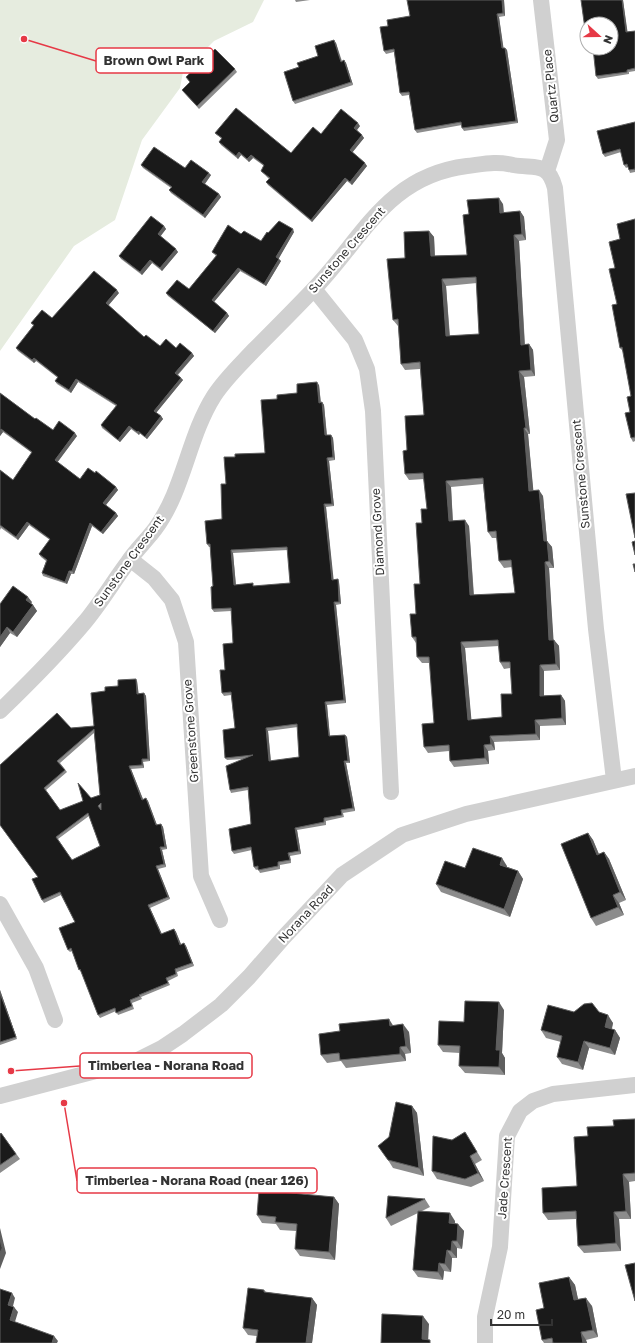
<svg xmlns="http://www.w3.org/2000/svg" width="635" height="1343" viewBox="0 0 635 1343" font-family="'Golos Text',sans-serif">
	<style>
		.green { fill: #e6ecdf }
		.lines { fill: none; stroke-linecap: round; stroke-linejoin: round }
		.minor { stroke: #d0d0d0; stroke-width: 16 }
		.wall { fill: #8c8c8c; fill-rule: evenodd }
		.shaded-wall { fill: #5f5f5f }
		.building { fill: #1a1a1a; stroke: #5f5f5f; fill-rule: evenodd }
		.labels { text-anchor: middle; stroke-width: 4; stroke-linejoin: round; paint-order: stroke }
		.street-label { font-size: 12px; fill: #333; stroke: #fff }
		.leader { fill: none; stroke: #e63946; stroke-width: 1.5 }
		.callout-dot { fill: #e63946; stroke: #fff; stroke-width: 1.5 }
		.callout { fill: #fff; stroke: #e63946; stroke-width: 1.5 }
		.callout-label { font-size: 13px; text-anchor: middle; font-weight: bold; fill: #333 }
	</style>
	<rect width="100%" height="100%" fill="#fff"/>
	<path class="green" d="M0,0H264L253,22L214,41L183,72L180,88L142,140L115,220L74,246L0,351Z"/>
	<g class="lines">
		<path class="minor" d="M541,0L557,140L547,171
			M314,289L355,340L367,369L373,411L391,792
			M130,559L154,578L172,600L186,642L201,876L220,920
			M0,711C29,683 58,654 84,623C100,604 113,582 128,562C136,550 146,541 155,529C184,490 188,437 214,396C225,379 240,365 253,351C273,331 292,312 312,291C362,240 386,176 467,166C484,164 496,161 513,165C535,169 548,161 555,188L596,629L614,780
			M0,904L36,968L55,1020
			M0,1096L138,1060L162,1048L183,1034L221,1005L249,977L284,937L342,875L402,835L466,814L635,776
			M485,1343V1317L500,1247L507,1136L520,1111L533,1101L553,1094L635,1085"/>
	</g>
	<path class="wall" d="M295,0H310L296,2Z
		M504,0L505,16L499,17L503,48H505L507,50L518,123L464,131L462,128V125L417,133L415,130L409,95L402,96L400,93L394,52L386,54L384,51Z
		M581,0H623L627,32L635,31V71L629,72V74L598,79L596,76L611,48L587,24V32L585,29Z
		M336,43L342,61L344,60L346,63L353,85L295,104L293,101L299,67L318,56Z
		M235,69L237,72L199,109L182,90L190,82L186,77Z
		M635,122V172L630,173L628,167L626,168L624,165L621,152L605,157L603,154Z
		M360,126L357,130L364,138L352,152L367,166L352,185L347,181L312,222L268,185L266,182L269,179L261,171L264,166L253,158L249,162L241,155L238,159L221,145L219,142L222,139L217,135L215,133L291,153L321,134Z
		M141,165L185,168L211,175L205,184L219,194L221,197L205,218L171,193L169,190L171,188L143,168Z
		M503,204L504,213L520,211L524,217L526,240L519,241L525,345L529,344L533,350L535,376L524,377L530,434H528L533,490L543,496L547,541L552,547L554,568H549L553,640H554L559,646L560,670L544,671V696L561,695L565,701L566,725L540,726V740L494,742L495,750L488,751L489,764L454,767L450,761L449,751L428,753L424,747L434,723L430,663H422L417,657L416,643L412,637L416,614L420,584L422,523L427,509L424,479L409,480L405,474L407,450L424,415L420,369L405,370L401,364L398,326L393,320L405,258L429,231L434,237L435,256L467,255L469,214ZM477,283L479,334L450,336L446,286ZM483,484L488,532L492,538H497L499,561L504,568L512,567L515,593L474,595L469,526L453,521L451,487ZM499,646L500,662L504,669L510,668L512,694L502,717L471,720L465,648Z
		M635,219V441L633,442L631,438L630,412L631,396L623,351L620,348L617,304L620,239Z
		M164,226L166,229L160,236L178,252L162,271L152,263L142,275L121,259L119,256Z
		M294,232L278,259L281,261L266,286L240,271L214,302L227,313L229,316L215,333L168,296L166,293L189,289L216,256L212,252L241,234L261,241L268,233Z
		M119,293L108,305L144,337L160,346L176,348L192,353L194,356L178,375L183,380L156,413L161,416L163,419L147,439L140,433L139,435L131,429L120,442L102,428L101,425L116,406L78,382L71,393L57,384L55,381L58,378L36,361L34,363L18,351L16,348L34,326L31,323L52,318Z
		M319,385L321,403L322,402L324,405L327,435H331L333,438L335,460L329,461L334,506L326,507L333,580L338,579L339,582L341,604L336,605L346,703L327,705L330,736L345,735L347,737L350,763H346L355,811L343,813L344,817L326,821V825L297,830L301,854L290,856L291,863L280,865V869L260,873L258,869L256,870L254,867L252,850L234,854L232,851L251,824L248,790L231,793L230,790L244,759L227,760L225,758L235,728L231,695L224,696L222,693L225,670L233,643L231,611L214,612L212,609L213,586L210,547H209L207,544L222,519L226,484L235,457L265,453L277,399L297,393ZM288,550L290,583L255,586L236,585L233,553ZM298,727L299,757L271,761L268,731Z
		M0,393L35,419L53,430L77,436L57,462L80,479L95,473L116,487L118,490L106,505L116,513L118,516L103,534L92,526L74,574H71L67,584L43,576L42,573L46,561L41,557L39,554L50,540L29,525L18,540L1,528L0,530V470L13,480L32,453L3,432L0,436Z
		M32,602L31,604L33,605L37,611L17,637L10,633L0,647V604Z
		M137,681L138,693H144L146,696L150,761L143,762L144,768L131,769L143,799L148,801L157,825L161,824L163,827L167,849L162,850L166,867L158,869L170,899L150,908L162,934L174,929L176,932L181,944L186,946L194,966L177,972L178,976L168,981L170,985L141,997L142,999L132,1003L134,1009L118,1015L116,1011L100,1018L98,1015L82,972L79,970L72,951L70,952L68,950L75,922L61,895L44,903L42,900L38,877L0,825L71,728L94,726L105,691L118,686ZM94,733L100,795L60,810L46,790L67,772L60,763ZM89,816L100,846L72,860L58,839Z
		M588,833L593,840L599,854L604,852L609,859L626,900L619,903L624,915L596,926L591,918Z
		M507,866V867L518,871L523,879L510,917L441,892L436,884L465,868Z
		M0,990L17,1039L0,1045Z
		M504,1010L502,1053L505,1058V1075L465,1073L459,1066L460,1053L443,1052L438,1045L464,1022Z
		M574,1012H599L613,1023L612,1029L615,1030L620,1038L615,1055L589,1048L583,1070L562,1064L557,1057L561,1042L546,1038L541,1030Z
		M393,1026L409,1032L411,1053L405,1054L406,1061L346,1068L341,1061L327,1063L321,1055Z
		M412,1106L417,1113L424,1176L393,1168L388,1160L389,1137Z
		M635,1119V1181L629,1182L631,1219H619L621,1251L584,1253L578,1246L576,1219L548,1220L543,1213L577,1186L588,1136L614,1126Z
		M1,1133L20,1159L0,1173V1134Z
		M452,1140H470L482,1160L475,1164L484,1181L471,1187L437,1179L432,1171Z
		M334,1197L339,1204L335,1260L300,1256L295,1249L296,1231L280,1230L276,1224L262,1223L257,1215Z
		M425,1199L430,1207L422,1211L455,1221V1223L464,1231L462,1249L457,1248V1258H452L451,1272L444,1271L443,1280L418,1277L413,1270L418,1213L391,1226L386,1218Z
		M569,1277L575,1285L578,1300L592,1306L598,1337L586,1340L587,1343H544L542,1340L544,1308Z
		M264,1290L266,1292L312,1298L317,1305L312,1343H256L257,1336L248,1335L243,1328Z"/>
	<path class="shaded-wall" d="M502,0H504L505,16L503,13Z
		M622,0H623L628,35L626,32Z
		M497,14L499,17L504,51L502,48Z
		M334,40L336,43L342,64L341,62Z
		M505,48L507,50L518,123L516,121Z
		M344,60L346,63L353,85L351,82Z
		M358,123L360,126L356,131L354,128Z
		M362,135L364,138L352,153L350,150Z
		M239,152L241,155L238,159L236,156Z
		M251,155L253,158L249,162L247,159Z
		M365,163L367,166L352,185L350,182Z
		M209,173L211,175L204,185L202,182Z
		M345,178L347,181L312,222L311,220Z
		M219,194L221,197L205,218L203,215Z
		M499,198L503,204L504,219L500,213Z
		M520,211L524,217L526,240L522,234Z
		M164,226L166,229L160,237L158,234Z
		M293,229L294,232L278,260L276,257Z
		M429,231L434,237L435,262L431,256Z
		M514,235L519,241L525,351L521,345Z
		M176,249L178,252L162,271L160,268Z
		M279,259L281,261L266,286L264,284Z
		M150,260L152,263L142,275L140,272Z
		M238,268L240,271L213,303L212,300Z
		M442,279L446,286L450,342L446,336Z
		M117,290L119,293L108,306L106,303Z
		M227,313L229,316L215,333L213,331Z
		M529,344L533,350L535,376L531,370Z
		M192,353L194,356L177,375L175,373Z
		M34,358L36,361L34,363L32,360Z
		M519,371L524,377L530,434L526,428Z
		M181,378L183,380L156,413L154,411Z
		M76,379L78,382L71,393L69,390Z
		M317,382L319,385L321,406L319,403Z
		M322,402L324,405L327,438L325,435Z
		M161,416L163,419L147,439L145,437Z
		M129,426L131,429L120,442L118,440Z
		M524,428L528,434L534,497L529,491Z
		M1,429L3,432L0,436V431Z
		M138,431L140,433L139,435L137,432Z
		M75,433L77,436L57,463L55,460Z
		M331,435L333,438L335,460L333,457Z
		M327,458L329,461L334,506L332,504Z
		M446,481L451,487L453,527L449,521Z
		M116,487L118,490L105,506L103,503Z
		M539,490L543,496L547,541L552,547L554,568L549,561L544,541Z
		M324,504L326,507L334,583L332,580Z
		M116,513L118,516L103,534L101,532Z
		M465,520L469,526L474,601L470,595Z
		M27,522L29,525L18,540L16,537Z
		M90,523L92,526L74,574L72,571Z
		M231,550L233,553L236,587L234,585Z
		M545,562L549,568L554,647L549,640Z
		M69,571L71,574L67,584L65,582Z
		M338,579L339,582L341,604L339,602Z
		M28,597L32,602L29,605L26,600Z
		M334,602L336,605L346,703L344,700Z
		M33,605L37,611L17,637L13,632Z
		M7,627L10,633L0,647V637Z
		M554,640L559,646L560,670L556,664Z
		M461,642L465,648L472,726L468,720Z
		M540,665L544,671V702L540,696Z
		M136,679L137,681L139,696L137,694Z
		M144,693L146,696L150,761L148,759Z
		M561,695L565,701L566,725L562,718Z
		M325,702L327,705L330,739L329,736Z
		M535,720L540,726V740L536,734Z
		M266,728L268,731L271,764L269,761Z
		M345,735L347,737L350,763L348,761Z
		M490,736L494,742L495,750L491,744Z
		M484,745L488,751L489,764L485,758Z
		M142,759L143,762L144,768L142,765Z
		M344,761L346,763L355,811L353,808Z
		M129,766L131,769L144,802L142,800Z
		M146,798L148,801L158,828L156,825Z
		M161,824L163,827L167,849L165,847Z
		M295,828L297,830L301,854L299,851Z
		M588,833L593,840L602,862L597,855Z
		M160,847L162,850L166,867L164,864Z
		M604,852L609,859L626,900L620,892Z
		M288,853L290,856L291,863L290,860Z
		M502,858L507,866L505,872L500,865Z
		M156,866L158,869L170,899L168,897Z
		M518,871L523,879L510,917L504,909Z
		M613,895L619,903L624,915L618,907Z
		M148,905L150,908L163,937L161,934Z
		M174,929L176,932L182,947L180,945Z
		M184,943L186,946L194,966L192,963Z
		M0,990L17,1039L16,1037L0,993Z
		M499,1002L504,1010L502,1053L505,1058V1075L499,1067L496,1050Z
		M608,1015L613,1023L610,1035L605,1027Z
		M389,1019L394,1027L390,1026Z
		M403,1024L409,1032L411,1053L406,1046Z
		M615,1030L620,1038L615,1055L610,1048Z
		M584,1041L589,1048L583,1070L578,1062Z
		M400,1047L405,1054L406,1061L400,1054Z
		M412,1106L417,1113L424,1176L419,1168Z
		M470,1156L475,1164L484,1181L478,1173Z
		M623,1174L629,1182L631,1219L626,1211Z
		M334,1197L339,1204L335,1260L329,1252Z
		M614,1212L619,1219L621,1251L616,1243Z
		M450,1213L455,1221L454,1230L449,1223Z
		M458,1224L464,1231L462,1249L457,1241Z
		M0,1228L6,1253L0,1269Z
		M452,1241L457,1248V1258L451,1251Z
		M447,1250L452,1258L451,1272L445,1264Z
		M439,1263L444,1271L443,1280L438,1272Z
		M569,1277L575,1285L580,1308L574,1300Z
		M12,1293L15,1298L12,1310L8,1305Z
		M312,1298L317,1305L312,1343H306Z
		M586,1298L592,1306L598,1337L593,1330Z
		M14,1307L18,1312L14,1325L10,1320Z
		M423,1316L429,1324L428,1343L422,1339Z
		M581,1332L586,1340L587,1343H583Z
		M54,1336L58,1341L57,1343H52Z"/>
	<path class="building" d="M407,0H502L503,13L497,14L502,48H505L516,121L462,128L461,122L415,130L409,92L400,93L394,49L384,51L380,27L388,26L387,20L410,16Z
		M581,0H622L626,32L635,31V68L627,70V72L596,76L593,48H611V24H587V29H585Z
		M334,40L341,62L344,60L351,82L293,101L284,72L299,67L297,63L318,56L315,46Z
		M215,49L235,69L197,106L182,90L190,82L186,77Z
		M236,108L291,153L313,127L321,134L341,109L358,123L354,128L362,135L350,150L365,163L350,182L345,178L311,220L266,182L270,178L261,171L264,165L251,155L247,159L239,152L236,156L219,142L222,138L215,133Z
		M635,122V170V169L629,170L627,164L624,165L620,149L603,154L597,131Z
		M154,147L185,168L191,160L209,173L202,182L219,194L203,215L169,190L172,187L141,165Z
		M499,198L500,213L520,211L522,234L514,235L521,345L529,344L531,370L519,371L526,428H524L529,491L539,490L544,541H547L549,561L545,562L549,640H554L556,664L540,665V696L561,695L562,718L535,720L536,734L490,736L491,744L484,745L485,758L450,761L449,745L424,747L422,724L434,723L429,657H417L416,637H412L410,614H416L414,584H420L416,523H422L421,509H427L423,473L405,474L403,451L407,450L405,416L424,415L420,362L401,364L398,319L393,320L387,259L405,258L404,232L429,231L431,256L467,255L463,215L469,214L467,200ZM476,277L479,334L446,336L442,279ZM483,478L488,532L496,531L499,561L511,560L515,593L470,595L465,520L449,521L446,481ZM498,640L500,662H510L512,694H501L502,717L468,720L461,642Z
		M151,216L164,226L158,234L176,249L160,268L150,260L140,272L119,256Z
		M635,219V437L631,438L625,413L630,412L627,397L631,396L622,347L620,348L612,305L617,304L609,269L615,268L609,242L620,239L617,224Z
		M279,221L293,229L276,257L279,259L264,284L238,268L212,300L227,313L213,331L166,293L177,280L189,289L217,255L212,252L228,225L241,234L244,231L261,241L267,232L268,233Z
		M94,271L117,290L106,303L144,337L146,335L160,346L166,339L176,348L180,343L192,353L175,373L181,378L154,411L161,416L145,437L138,431L137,432L129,426L118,440L101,425L117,405L76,379L69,390L55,381L58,377L34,358L32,360L16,348L34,325L31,323L42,310L52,318Z
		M317,382L319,403L322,402L325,435H331L333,457L327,458L332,504H324L332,580L338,579L339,602H334L344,700L325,702L329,736L345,735L348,761H344L353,808L341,810L342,815L324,818V822L295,828L299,851L288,853L290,860L278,862V866L258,870V866L254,867L251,847L232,851L229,829L251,824L248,787L230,790L226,766L253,755L225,758L223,730L235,728L231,692L222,693L220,670H225L223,644L233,643L231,608L212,609L211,587L213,586L210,544H207L205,521L222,519L221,484H226L224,457H235V454L265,453L261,400L277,399V395L297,393V384ZM287,547L290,583L253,586V583L234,585L231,550ZM297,724L299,757L269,761L266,728Z
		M0,393L35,419L36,418L53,430L59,421L75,433L55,460L80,479L88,468L95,473L96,471L116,487L103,503L116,513L101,532L90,523L72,571H69L65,582L42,573L47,560L39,554L50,539L27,522L16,537L0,525V470L13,480L32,452L1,429L0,431Z
		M635,493V538L626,494Z
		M635,541V555L632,542Z
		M633,564H635V572Z
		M13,586L28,597L26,600L33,605L13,632L7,627L0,637V604Z
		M136,679L137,694L144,693L148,759H142V765L129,766L142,800L146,798L156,825L161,824L165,847H160L164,864L156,866L168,897L148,905L161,934L174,929L180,945L184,943L192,963L175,969L176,974L166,978L168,983L139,995L140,996L130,1000L132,1006L116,1013L115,1008L98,1015L80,969L79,970L71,948L68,950L59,928L75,922L60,892L42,900L32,879L38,877L0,825V765L57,713L71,728L94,726L91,693L105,691V687L118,686V680ZM94,729L100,795L91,798L78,783L83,801L60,810L44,788L65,770L57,761ZM101,803V810L98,806ZM88,813L100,846L72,860L56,837Z
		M588,833L597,855L604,852L620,892L613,895L618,907L591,918L561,844Z
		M473,848L502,858L500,865L518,871L504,909L436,884L445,861L465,868Z
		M0,993L16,1037L0,1042Z
		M465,1001L499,1002L496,1050H500L499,1067L459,1066L460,1046L438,1045L439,1021L464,1022Z
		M592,1003L599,1012L608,1015L605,1027L615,1030L610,1048L584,1041L578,1062L557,1057L562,1036L541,1030L548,1005L574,1012L584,1004Z
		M389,1019L390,1026L403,1024L406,1046L400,1047V1054L340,1060L339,1053L321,1055L319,1034L340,1031L339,1024Z
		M396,1102L412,1106L419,1168L388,1160L378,1146L389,1137Z
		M635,1119V1173L623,1174L626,1211L614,1212L616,1243L578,1246L576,1211L543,1213L542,1188L577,1186L574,1137L588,1136L587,1127L614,1126L613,1120Z
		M465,1132L477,1152L470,1156L478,1173L465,1179L432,1171L433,1136L452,1140Z
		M1,1133L16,1154L0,1165V1134Z
		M259,1190L334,1197L329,1252L295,1249L297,1224L275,1222L276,1217L257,1215Z
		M388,1196L425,1199L386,1218Z
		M418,1211L450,1213L449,1223L458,1224L457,1241H452L451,1251L447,1250L445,1264L439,1263L438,1272L413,1270Z
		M0,1239L2,1248L0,1253Z
		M635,1263V1301L625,1265Z
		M569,1277L574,1300L586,1298L593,1330L581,1332L583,1343H553L552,1338L542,1340L536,1310L544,1308L539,1283Z
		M248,1288L264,1290V1292L312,1298L306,1343H256L258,1330L243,1328Z
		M0,1289L12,1293L8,1305L14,1307L10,1320L54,1336L52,1343H0Z
		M382,1314L423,1316L422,1339L430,1340V1343H381Z"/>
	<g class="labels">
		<g class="street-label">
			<text transform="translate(551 86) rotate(-96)" y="4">Quartz Place</text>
			<text transform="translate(347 250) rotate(-49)" y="4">Sunstone Crescent</text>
			<text transform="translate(581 474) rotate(-95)" y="4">Sunstone Crescent</text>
			<text transform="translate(378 532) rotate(-93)" y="4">Diamond Grove</text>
			<text transform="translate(129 561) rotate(-54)" y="4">Sunstone Crescent</text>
			<text transform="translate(191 731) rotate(-94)" y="4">Greenstone Grove</text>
			<text transform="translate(306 914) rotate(-47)" y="4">Norana Road</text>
			<text transform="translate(505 1178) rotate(-86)" y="4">Jade Crescent</text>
		</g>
	</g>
	<path class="leader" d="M24 39L96 61M11 1071L80 1066M64 1103L77 1181"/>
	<g class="callout-dot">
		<circle cx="24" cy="39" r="4"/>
		<circle cx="11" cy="1071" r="4"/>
		<circle cx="64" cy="1103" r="4"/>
	</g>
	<g class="callout">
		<rect x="96" y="48" width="117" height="25" rx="4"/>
		<rect x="80" y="1053" width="172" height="25" rx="4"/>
		<rect x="77" y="1168" width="240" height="25" rx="4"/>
	</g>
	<g class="callout-label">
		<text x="154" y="65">Brown Owl Park</text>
		<text x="166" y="1070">Timberlea - Norana Road</text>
		<text x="197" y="1185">Timberlea - Norana Road (near 126)</text>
	</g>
	<g transform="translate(599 36) rotate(111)"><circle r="19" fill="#ffffff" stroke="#adadad"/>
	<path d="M0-3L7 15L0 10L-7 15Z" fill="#e63946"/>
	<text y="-6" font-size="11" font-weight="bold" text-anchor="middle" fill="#333333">N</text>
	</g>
	<path d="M491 1319v6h61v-6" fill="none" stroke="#333333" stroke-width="2"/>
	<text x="497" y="1319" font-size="12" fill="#333333" stroke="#ffffff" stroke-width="3" paint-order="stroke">20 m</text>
</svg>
